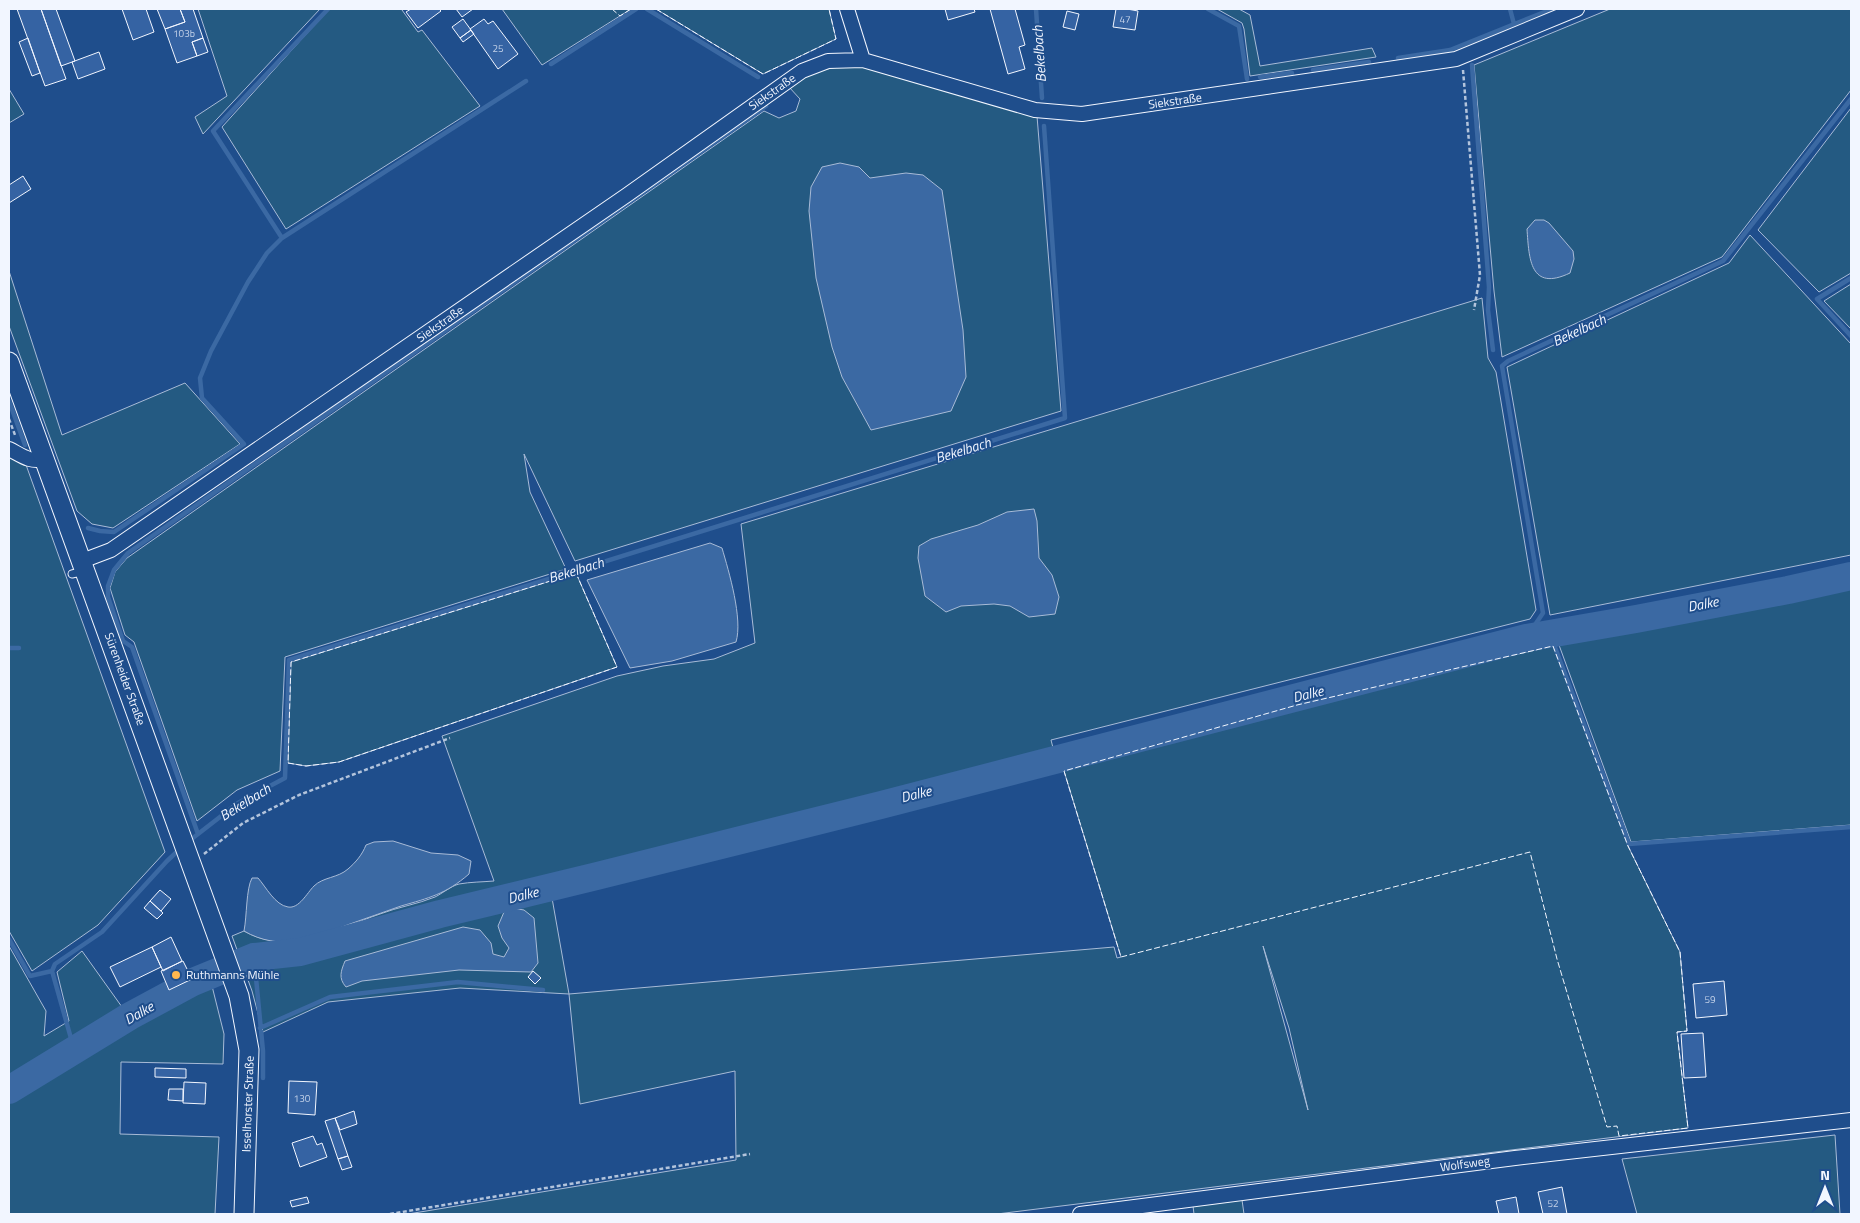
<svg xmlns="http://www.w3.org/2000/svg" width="1860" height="1223" viewBox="0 0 1860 1223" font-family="'Titillium Web',sans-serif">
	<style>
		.green { fill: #245a82; stroke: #a8bbd7; fill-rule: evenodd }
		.water { fill: #3b69a3; stroke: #a8bbd7 }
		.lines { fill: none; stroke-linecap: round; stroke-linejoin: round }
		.stream { stroke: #3b69a3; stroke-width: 4.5 }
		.river { stroke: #3b69a3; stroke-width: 28 }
		.building { fill: #3563a3; stroke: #f2f6ff }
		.lane-casing { stroke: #f2f6ff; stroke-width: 9 }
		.street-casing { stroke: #f2f6ff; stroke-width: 16 }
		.secondary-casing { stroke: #f2f6ff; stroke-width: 21 }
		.path { stroke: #b3c4dc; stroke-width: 2.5; stroke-dasharray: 4 2.5; stroke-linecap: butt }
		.lane { stroke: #1f4e8c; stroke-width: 7 }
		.street { stroke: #1f4e8c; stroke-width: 14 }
		.secondary { stroke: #1f4e8c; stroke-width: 19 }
		.fence { stroke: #f2f6ff; stroke-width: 1; stroke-dasharray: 6 2.5; stroke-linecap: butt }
		.poi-dot { fill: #ffb74d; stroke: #1f4e8c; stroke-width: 2 }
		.labels { text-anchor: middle; stroke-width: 4; stroke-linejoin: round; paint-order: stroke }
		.number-label { font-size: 10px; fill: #c3d1e8 }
		.street-label { font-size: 12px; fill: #f2f6ff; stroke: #1f4e8c }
		.poi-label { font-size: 12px; fill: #f2f6ff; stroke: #1f4e8c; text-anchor: start }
		.water-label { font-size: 14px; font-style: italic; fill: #f2f6ff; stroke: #1f4e8c }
	</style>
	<rect width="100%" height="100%" fill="#1f4e8c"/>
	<path class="green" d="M198,9H320L203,134L195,117L227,96Z
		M329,9H404L402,10L418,32L422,30L480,106L286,229L222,127Z
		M502,9H631L542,65Z
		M656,9H829L836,39L763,74Z
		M1217,9H1239L1250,15L1260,66L1372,48L1376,57L1250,76L1244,29L1242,23Z
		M1610,9H1851V90L1722,257L1502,357L1494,291L1474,65Z
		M856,65L1037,116L1061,411L575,561L524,454L530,492L566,569L285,657L280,771L237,790L197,821L134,642L125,635L110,588L115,572L127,558L764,111L779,118L796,111L800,99L789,87C811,71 829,67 856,65Z
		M9,89L24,114L9,123Z
		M1851,108V273L1819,292L1758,230Z
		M1750,235L1851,344V555L1550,615L1507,367L1729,263Z
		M9,271L62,435L185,383L240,444L113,528L92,524L77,511L9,326Z
		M1851,284V329L1824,301Z
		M1482,298L1488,358L1496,372L1536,610L1530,619L1051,740L1059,771L552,898L569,994L1114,947L1117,958L1121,957L1064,771L1297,705L1553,646L1628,846L1680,952L1687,1031L1677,1032L1688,1128L997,1214H408L736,1160L735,1071L580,1104L569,994L460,988L328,1002L263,1032L252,991L232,936L244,931C290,957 336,929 380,914C398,907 418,904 435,897C443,893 451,886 459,884C470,882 482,882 494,881L442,736L617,676L663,666L714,659L755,643L741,524ZM1263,946L1289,1028L1308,1110Z
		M9,454L25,462L165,852L98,925L32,971L9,931Z
		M576,573L617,667L339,762L306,766L288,763L291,662Z
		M1851,589V825L1631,842L1559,645Z
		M9,946L46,1011L44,1036L69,1021L57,972L82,951L122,1007L158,1004L211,982L224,1034L223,1064L121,1062L120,1134L219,1137L215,1214H9Z
		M1835,1135L1840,1214H1637L1622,1159Z
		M1242,1200L1244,1214H1194L1193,1206Z"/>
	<path class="water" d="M840,163L859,167L870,178L906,173L923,175L942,190L963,330L966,377L951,411L871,430L842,377L832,347L816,278L809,211L811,187L822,167Z
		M1535,220H1544L1549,223L1573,251L1574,259L1570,273C1530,292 1529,259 1527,229Z
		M1034,509L1037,521L1039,558L1052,575L1059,597L1055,614L1029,617L1010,606L994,604L961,606L946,612L925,596L918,558L919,546L931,539L978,525L1007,512Z
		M710,543L722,548C729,572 743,619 736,642L672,661L630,668L587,580Z
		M393,841L431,853L458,855L471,861L469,874C446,894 429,898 401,906C384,912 367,918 350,924C333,930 318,939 300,941C280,944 261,941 244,931C247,916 246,889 252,878H258C266,887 275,905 288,907C299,909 307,893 314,886C323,877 338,878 348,869C356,862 362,855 366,845L374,842Z
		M512,908L524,910L534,918L538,963L531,972L459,970L362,981L346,987C338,978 341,971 345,961L463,927L480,930L491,943L493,954L504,957L509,948L502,938L498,926L504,912Z"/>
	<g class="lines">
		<path class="stream" d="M647,9L758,77
			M1036,9L1042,98
			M1208,9L1239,26L1247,79
			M1510,9L1514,24
			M1398,58L1450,50L1552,9
			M551,64L636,9
			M1472,65L1489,287L1488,310L1493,350
			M1313,70L1369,62
			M1260,77L1292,73
			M282,238L213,131L328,9
			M1851,278L1817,299L1851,336
			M9,401L25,445
			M88,528L100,531L114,532L244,444L202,398L200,378L211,351L248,282L267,253L282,238L526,81
			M1550,634L1629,844L1851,827
			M1526,638L1543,613L1502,366L1508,361L1723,261L1851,99
			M9,648H19
			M198,834L132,647L123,641L108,597V586L114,570L128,553L766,106
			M189,841L238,803L285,778L289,660L1065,418L1044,126
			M9,939L30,976L52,971
			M254,957L263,1051V1078
			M260,1028L330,997L458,982L543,990
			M74,1049L52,971L55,964L102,932L167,861L181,848"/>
		<path class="river" d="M9,1090L130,1016L193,982L254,957L300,952L440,914L597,876L881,805L1526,638L1636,619L1788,590L1851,576"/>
	</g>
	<path class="building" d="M17,9H41L66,79L45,86Z
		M41,9H56L75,61L61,66Z
		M122,9H146L154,32L133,40Z
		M157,9H180L185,22L165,29Z
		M180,9H193L203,38L192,42L197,56L177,63L165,29L185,22Z
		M411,9H439L441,11L418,28L406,12Z
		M456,9H473L462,17Z
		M945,9H974L975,12L948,20Z
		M990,9H1015L1025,45L1019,47L1025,69L1008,74Z
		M1116,9H1127L1138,11L1135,30L1113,27Z
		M1067,11L1079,14L1075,30L1063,27Z
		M463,19L471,30L460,38L452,27Z
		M484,19L488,24L493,21L518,54L498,69L470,29Z
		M471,30L474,34L463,42L460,38Z
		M28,38L40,73L32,76L19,42Z
		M203,38L208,52L197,56L192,42Z
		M99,52L105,69L78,79L72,62Z
		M23,176L31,189L9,203V185Z
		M160,890L171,899L161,911L150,901Z
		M150,901L163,913L157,919L144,908Z
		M171,937L182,961L163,971L152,947Z
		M152,947L161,967L120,987L110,967Z
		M183,961L192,979L169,990L161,971Z
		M533,971L541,978L535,984L528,977Z
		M1724,981L1727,1015L1696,1018L1693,984Z
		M1703,1033L1706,1077L1684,1078L1681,1034Z
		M155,1068L186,1069V1078L155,1077Z
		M289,1081L317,1082L315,1115L288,1113Z
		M184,1082L206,1083L205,1104L183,1103Z
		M169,1089H183V1101L168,1100Z
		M354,1111L357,1124L340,1130L335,1118Z
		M335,1118L348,1156L338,1159L325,1121Z
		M313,1136L317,1145L322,1143L327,1157L300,1167L292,1143Z
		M348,1156L352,1167L342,1170L338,1159Z
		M1562,1187L1567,1214H1543L1538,1192Z
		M307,1197L309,1203L292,1207L290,1201Z
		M1516,1197L1519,1214H1499L1496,1201Z"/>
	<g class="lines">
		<defs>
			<path id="lane" d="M72,574L85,571"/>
			<path id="street" d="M847,9L863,60
				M9,449C21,455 30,463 44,459
				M82,561L111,550L627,195L802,71L828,61L863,60L1035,110L1082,114L1456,59L1577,9
				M1080,1214L1515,1158L1851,1120"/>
			<path id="secondary" d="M9,362L239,996L249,1050L244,1214"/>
		</defs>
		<use href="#lane" class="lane-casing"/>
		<use href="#street" class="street-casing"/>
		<use href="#secondary" class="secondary-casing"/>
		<path class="path" d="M1463,70L1480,275L1474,310
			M9,419L15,435
			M204,854L243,823L299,795L450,738
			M390,1214L750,1154"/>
		<use href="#lane" class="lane"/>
		<use href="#street" class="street"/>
		<use href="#secondary" class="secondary"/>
		<path class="fence" d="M612,9L620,16L631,9
			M656,9L763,74L836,39L829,9
			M576,573L617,667L339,762L306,766L288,763L291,662Z
			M1553,646L1628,846L1680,952L1687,1031L1677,1032L1688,1128L1619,1136L1617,1126L1607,1127L1557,959L1530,852L1121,957L1064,771L1297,705Z"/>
	</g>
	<circle class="poi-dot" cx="176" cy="975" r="5"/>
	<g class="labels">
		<g class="number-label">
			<text x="1125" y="23">47</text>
			<text x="184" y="37">103b</text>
			<text x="498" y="52">25</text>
			<text x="1710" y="1003">59</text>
			<text x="302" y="1102">130</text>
			<text x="1553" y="1207">52</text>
		</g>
		<g class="street-label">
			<text transform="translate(772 92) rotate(-35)" y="4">Siekstraße</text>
			<text transform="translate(1175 101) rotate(-8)" y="4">Siekstraße</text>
			<text transform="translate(440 324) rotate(-35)" y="4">Siekstraße</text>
			<text transform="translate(125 679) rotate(70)" y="4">Sürenheider Straße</text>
			<text transform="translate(248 1104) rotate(-88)" y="4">Isselhorster Straße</text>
			<text transform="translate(1465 1164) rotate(-8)" y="4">Wolfsweg</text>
		</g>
		<g class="poi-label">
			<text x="186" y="979">Ruthmanns Mühle</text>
		</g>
		<g class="water-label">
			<text transform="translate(1039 54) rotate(-94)" y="5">Bekelbach</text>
			<text transform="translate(1579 330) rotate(-25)" y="5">Bekelbach</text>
			<text transform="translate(963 450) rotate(-17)" y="5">Bekelbach</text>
			<text transform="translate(576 570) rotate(-17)" y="5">Bekelbach</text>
			<text transform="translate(1703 604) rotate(-11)" y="5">Dalke</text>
			<text transform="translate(1308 694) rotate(-14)" y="5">Dalke</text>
			<text transform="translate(916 794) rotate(-14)" y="5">Dalke</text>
			<text transform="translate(245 802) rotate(-32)" y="5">Bekelbach</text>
			<text transform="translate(523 895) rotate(-14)" y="5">Dalke</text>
			<text transform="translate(139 1013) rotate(-30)" y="5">Dalke</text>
		</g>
	</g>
	<rect width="1860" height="1223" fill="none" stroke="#f2f6ff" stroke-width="20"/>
	<g transform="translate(1825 1188)" stroke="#1f4e8c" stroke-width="4" paint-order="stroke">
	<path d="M0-4L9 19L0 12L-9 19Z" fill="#f2f6ff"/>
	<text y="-8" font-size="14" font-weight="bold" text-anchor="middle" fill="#f2f6ff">N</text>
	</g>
</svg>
